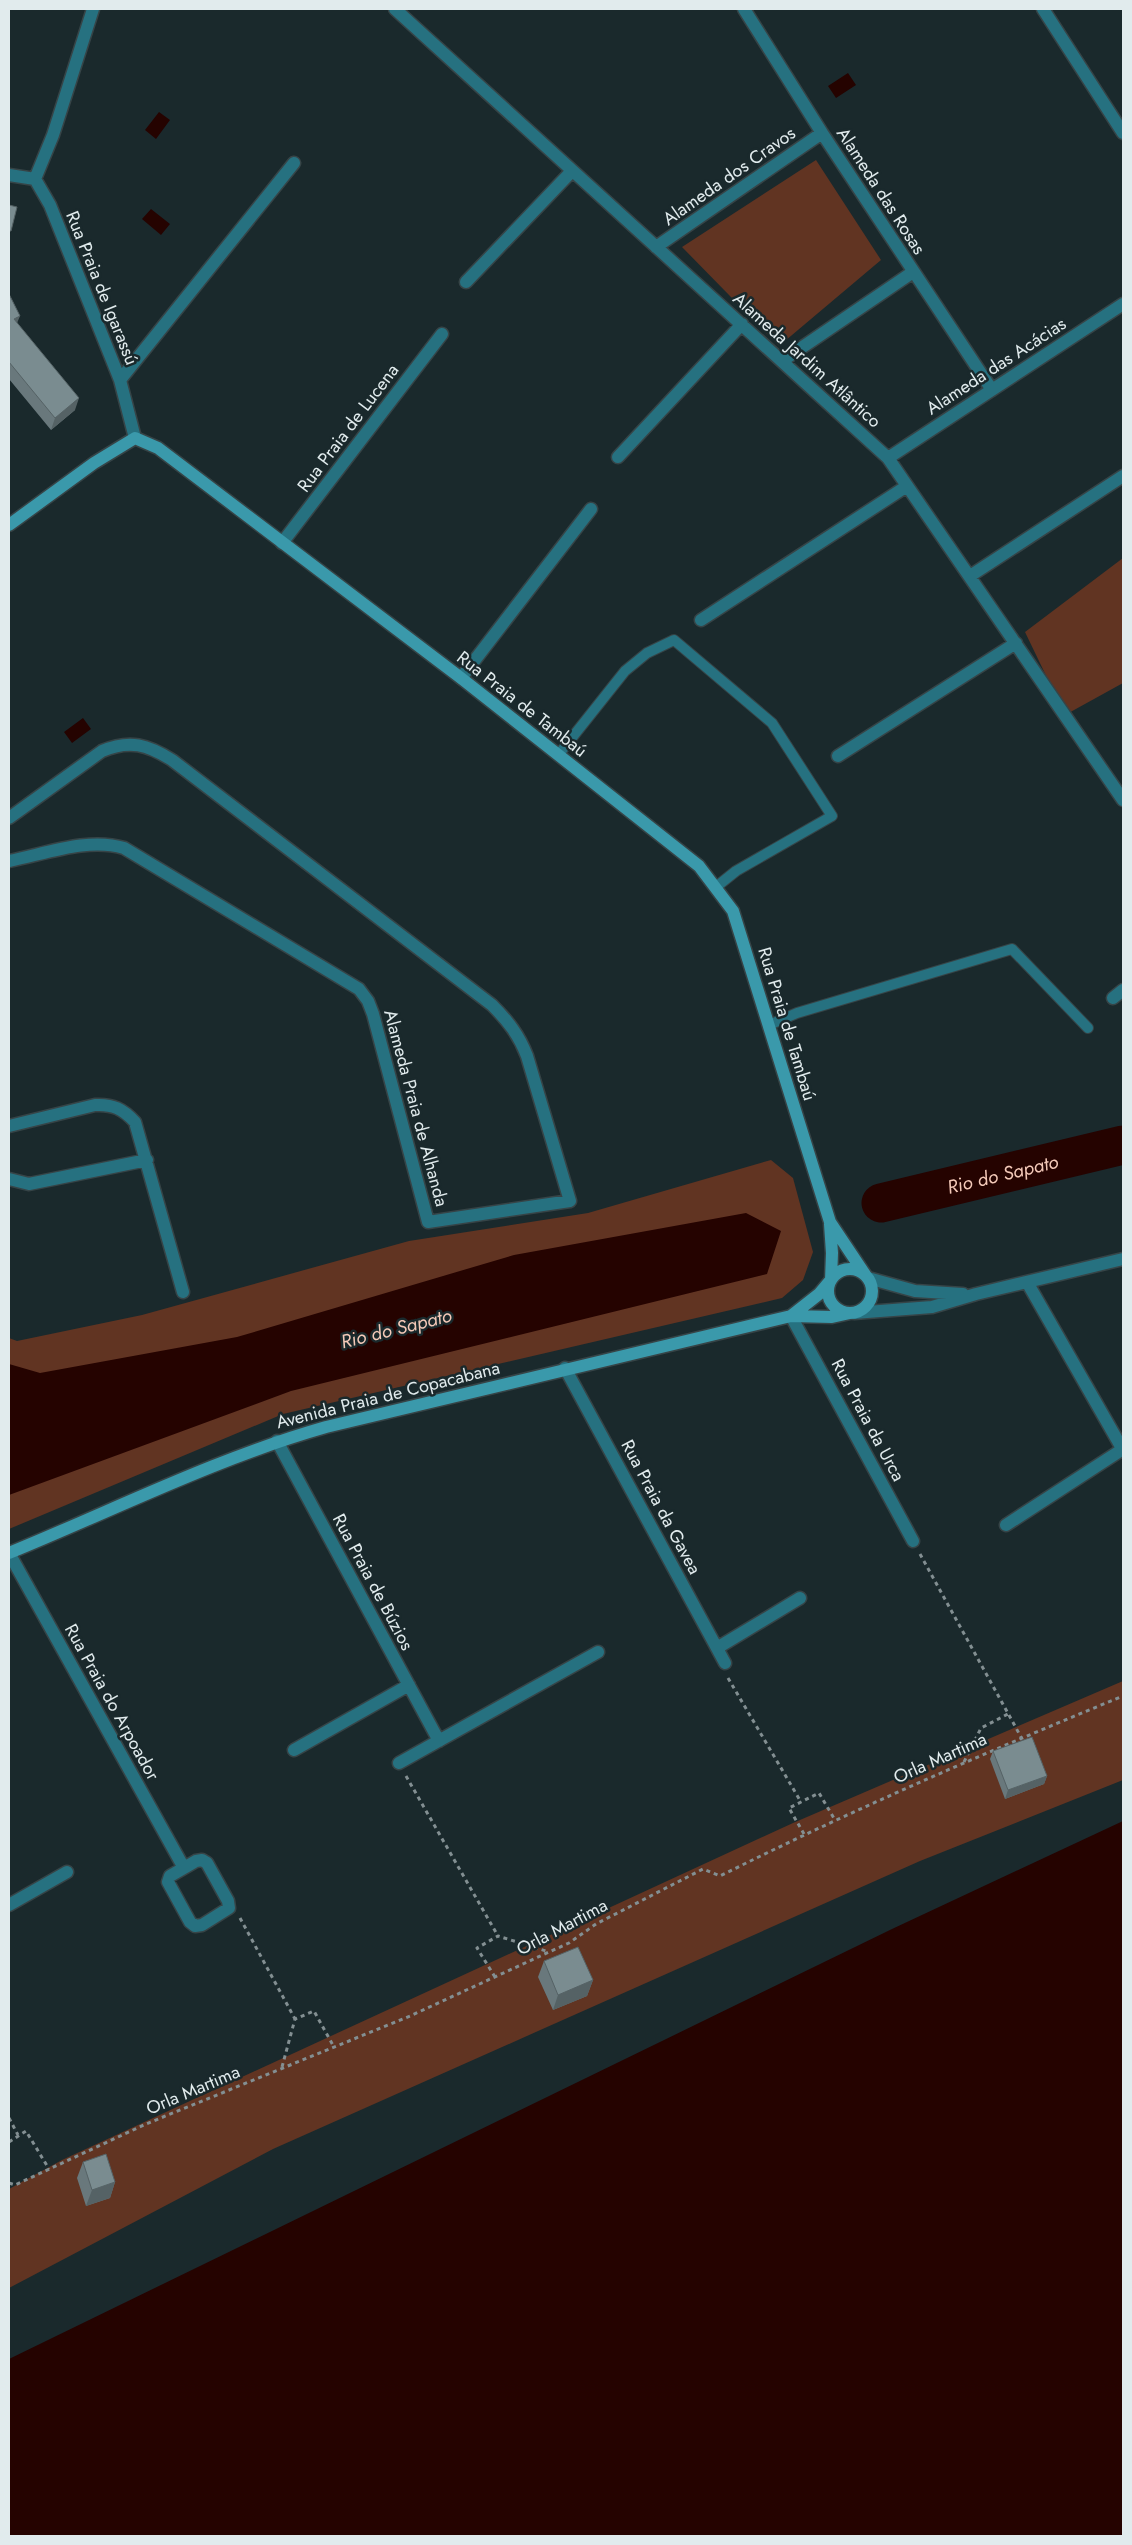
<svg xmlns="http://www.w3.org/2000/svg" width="1132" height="2545" viewBox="0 0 1132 2545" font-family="Jost,sans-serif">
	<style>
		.green { fill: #613422 }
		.water { fill: #250300 }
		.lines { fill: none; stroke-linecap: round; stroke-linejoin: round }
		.river { stroke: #250300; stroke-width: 39 }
		.lane-casing { stroke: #364447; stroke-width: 12 }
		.street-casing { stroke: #364447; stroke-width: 15 }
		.secondary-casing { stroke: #364447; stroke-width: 15 }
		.path { stroke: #838f92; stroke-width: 3; stroke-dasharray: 4 4; stroke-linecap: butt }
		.lane { stroke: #267180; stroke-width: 10 }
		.street { stroke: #267180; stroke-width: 12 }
		.secondary { stroke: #3a99ab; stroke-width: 12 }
		.wall { fill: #69787c }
		.shaded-wall { fill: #556265 }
		.building { fill: #7a8c90; stroke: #556265 }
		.labels { text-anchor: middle; stroke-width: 5; stroke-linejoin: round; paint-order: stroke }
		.street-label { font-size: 18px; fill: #e1ebed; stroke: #1a292c }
		.water-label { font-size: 19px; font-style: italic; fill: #f4c9b8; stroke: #1a292c }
	</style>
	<rect width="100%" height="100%" fill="#1a292c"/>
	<path class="green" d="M816,160L881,260L779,346L682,247Z
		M1123,558V683L1065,715L1025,632Z
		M771,1160L793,1178L813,1252L803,1280L782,1298L283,1414L9,1529V1338L17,1341L142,1315L409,1241L588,1213Z
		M1123,1681V1780L920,1861L273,2149L9,2288V2189L62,2160L793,1823Z"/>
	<path class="water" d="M848,73L856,85L836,98L828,86Z
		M159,112L170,120L156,139L145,130Z
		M151,209L170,224L161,235L142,219Z
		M83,718L91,729L72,743L64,732Z
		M746,1213L781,1231L767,1274L291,1391L9,1495V1364L40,1373L237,1337L514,1255Z
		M1123,1821V2536H9V2359L892,1929Z"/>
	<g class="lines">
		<path class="river" id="s1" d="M881,1203L1123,1145"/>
		<defs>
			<path id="lane" d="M559,754L625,671L647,653L674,640L772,723L832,816L736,871L716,887
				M769,1025L797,1013L1012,949L1088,1028"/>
			<path id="street" d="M395,9L888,458L1123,800
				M744,9L822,133L992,390
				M1043,9L1123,133
				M9,175L35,179
				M35,179L50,205L120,380L135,438
				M35,179L53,135L93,9
				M656,247L822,133
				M466,282L572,171
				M782,361L913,272
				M120,380L294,163
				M618,457L742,324
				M888,458L1123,304
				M282,543L442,334
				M970,576L1123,476
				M701,620L907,486
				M461,678L591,509
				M838,756L1016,643
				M9,818L102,751C130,739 148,745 172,760L492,1005C508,1021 519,1035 527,1056L570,1201L428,1222L373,1014L368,1001L359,989L124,848C88,837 45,854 9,861
				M1113,998L1123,990
				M9,1126L95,1105C113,1104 123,1109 135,1122L183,1292
				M9,1179L29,1184L147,1160
				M868,1278L915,1291L963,1294
				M1027,1282L1123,1450
				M854,1313L932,1307L976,1294L1123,1259
				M791,1316L913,1541
				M565,1368L725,1663
				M277,1441L439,1741
				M1006,1525L1123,1449
				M9,1553L184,1868
				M717,1648L800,1598
				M294,1750L409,1685
				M399,1763L598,1652
				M202,1860L207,1863L228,1901L229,1908L202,1925L195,1926L190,1922L168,1882L170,1876L196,1861Z
				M9,1905L67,1872"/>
			<path id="secondary" d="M9,525L94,463L135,438L158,448L461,678L699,866L733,911L830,1222L866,1276
				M830,1224L832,1253L831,1280
				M828 1291a22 22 0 1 1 44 0a22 22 0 1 1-44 0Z
				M791,1316L819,1294L829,1282
				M9,1553C114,1510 217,1458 326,1427L791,1316L832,1317L850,1313"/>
		</defs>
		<use href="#lane" class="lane-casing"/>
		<use href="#street" class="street-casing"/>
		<use href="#secondary" class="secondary-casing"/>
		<path class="path" d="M920,1554L1021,1737
			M728,1678L801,1802
			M964,1762L981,1728L1008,1714
			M406,1776L498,1936
			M804,1834L789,1808L819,1793L835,1820
			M240,1918L295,2019
			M495,1977L477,1948L498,1936L549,1952
			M282,2067L295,2019L314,2011L334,2047
			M9,2118L18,2135
			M9,2142L26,2131L49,2169
			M9,2183L15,2185L146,2124L410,2016L549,1952L569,1943L596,1924L703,1869L720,1876C852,1810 987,1752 1123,1696"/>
		<use href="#lane" class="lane"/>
		<use href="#street" class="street"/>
		<use href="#secondary" class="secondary"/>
	</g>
	<path class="wall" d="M9,294L17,323L75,410L51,430L9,379Z
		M993,1751L1047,1776L1044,1784L1005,1799L990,1759Z
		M544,1961L593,1980L587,1996L553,2010L538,1977Z
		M83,2162L115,2182L110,2198L86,2206L77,2178Z"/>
	<path class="shaded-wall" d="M20,316L15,328L14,319Z
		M79,398L75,410L51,430L55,418Z
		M1047,1776L1044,1784L1005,1799L1008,1790Z
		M593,1980L587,1996L553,2010L558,1995Z
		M115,2182L110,2198L86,2206L92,2190Z"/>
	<path class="building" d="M9,205L17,207L11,231H9Z
		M9,294L20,316L14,319L79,398L55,418L9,362Z
		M1032,1737L1047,1776L1008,1790L993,1751Z
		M578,1947L593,1980L558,1995L544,1961Z
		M106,2154L115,2182L92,2190L83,2162Z"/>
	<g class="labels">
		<g class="street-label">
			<text transform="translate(729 176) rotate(-35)" y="6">Alameda dos Cravos</text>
			<text transform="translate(881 191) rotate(57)" y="6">Alameda das Rosas</text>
			<text transform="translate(102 288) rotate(68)" y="6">Rua Praia de Igarassú</text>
			<text transform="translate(807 360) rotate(42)" y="6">Alameda Jardim Atlântico</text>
			<text transform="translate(996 366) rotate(-33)" y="6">Alameda das Acácias</text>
			<text transform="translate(348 428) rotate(-53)" y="6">Rua Praia de Lucena</text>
			<text transform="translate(522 704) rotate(38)" y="6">Rua Praia de Tambaú</text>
			<text transform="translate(787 1024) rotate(73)" y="6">Rua Praia de Tambaú</text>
			<text transform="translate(416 1108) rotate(75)" y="6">Alameda Praia de Alhanda</text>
			<text transform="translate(388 1395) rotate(-14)" y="6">Avenida Praia de Copacabana</text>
			<text transform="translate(868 1420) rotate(62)" y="6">Rua Praia da Urca</text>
			<text transform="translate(661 1507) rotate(62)" y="6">Rua Praia da Gavea</text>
			<text transform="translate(373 1582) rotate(62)" y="6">Rua Praia de Búzios</text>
			<text transform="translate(112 1702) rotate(61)" y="6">Rua Praia do Arpoador</text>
			<text transform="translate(940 1758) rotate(-24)" y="6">Orla Martima</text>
			<text transform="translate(562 1927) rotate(-28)" y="6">Orla Martima</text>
			<text transform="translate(193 2090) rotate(-23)" y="6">Orla Martima</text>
		</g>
		<g class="water-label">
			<text dy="7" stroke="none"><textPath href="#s1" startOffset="125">Rio do Sapato</textPath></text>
			<text transform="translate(396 1328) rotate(-14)" y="7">Rio do Sapato</text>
		</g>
	</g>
	<rect width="1132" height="2545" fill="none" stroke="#e1ebed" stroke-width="20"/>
</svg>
